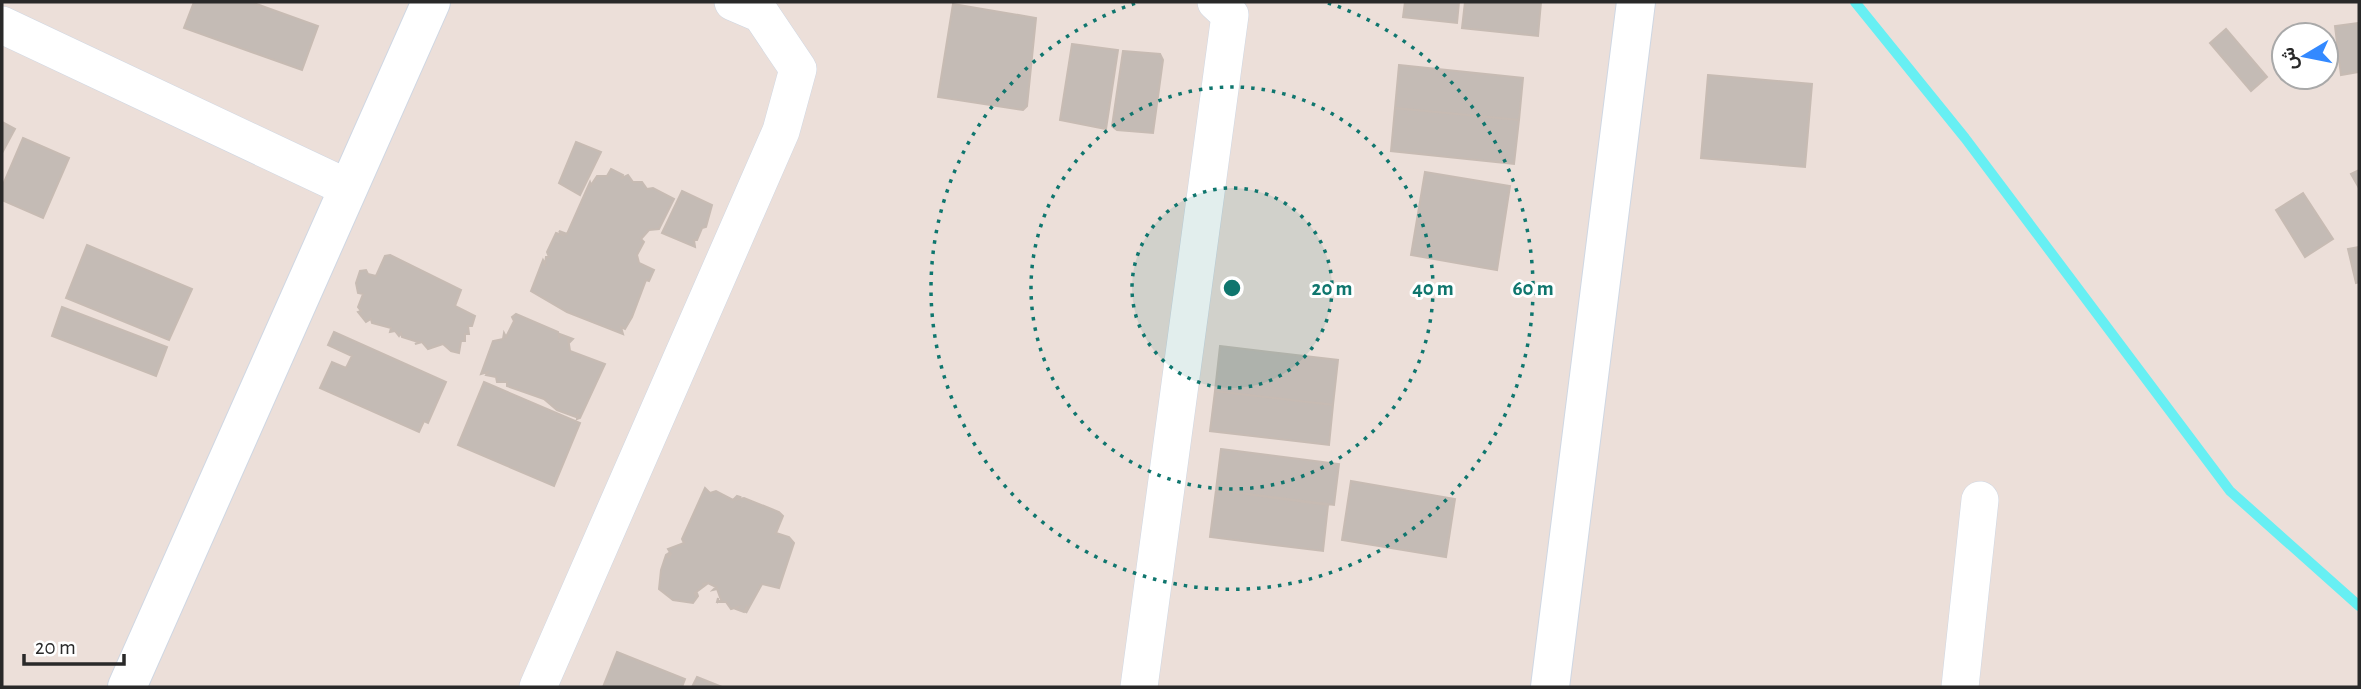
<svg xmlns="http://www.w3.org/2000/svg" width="2361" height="689" viewBox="0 0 2361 689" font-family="'Alegreya Sans',Vazirmatn,sans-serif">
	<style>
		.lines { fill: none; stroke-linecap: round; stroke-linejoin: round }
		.stream { stroke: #67eff3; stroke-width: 10 }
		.building { fill: #c4bbb5; stroke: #c7bbb3; stroke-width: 2 }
		.minor-casing { stroke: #cfd7e3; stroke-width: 38 }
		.tertiary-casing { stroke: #cfd7e3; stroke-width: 40 }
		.minor { stroke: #fff; stroke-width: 37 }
		.tertiary { stroke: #fff; stroke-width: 38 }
		.ring { fill: none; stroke: #0f766e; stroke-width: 3.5; stroke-dasharray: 3.5 7 }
		.centre { fill: #0f766e; stroke: #fff; stroke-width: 3.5 }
		.ring-label { font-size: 21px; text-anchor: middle; font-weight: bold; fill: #0f766e; stroke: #fff; stroke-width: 6; stroke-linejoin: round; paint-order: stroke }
	</style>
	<rect width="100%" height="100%" fill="#ecdfd9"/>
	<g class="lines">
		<path class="stream" d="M1855,2L1965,138L2230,491L2359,606"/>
	</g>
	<path class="building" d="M194,2H251L318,26L302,70L184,28Z
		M1405,2H1459L1457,23L1403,17Z
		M1465,2H1541L1538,36L1462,28Z
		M953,4L1036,18L1027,106L1023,110L938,97Z
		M2359,23V72L2341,75L2335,26Z
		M2226,29L2267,77L2251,91L2210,43Z
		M1072,44L1118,50L1106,129L1060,120Z
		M1123,51L1160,54L1163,60L1153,133L1117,130L1112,126Z
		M1399,65L1523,78L1519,120L1395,108Z
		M1708,75L1812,84L1805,167L1701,158Z
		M1395,108L1519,120L1514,164L1391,151Z
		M2,122L15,129L2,153Z
		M23,138L69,158L43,218L2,200V187Z
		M576,142L601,152L580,195L559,183Z
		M611,169L623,175L622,178L628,175L633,182H642L647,189L653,188L674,199L659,229L649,230L641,239L644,242L637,255L639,263L654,270L649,281L646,280L632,317L625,329L621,327L623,334L567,312L531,291L543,260L545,264L546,257H549L547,252L556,233L563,235L559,231L567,234L590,182L591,185L597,176H607Z
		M2359,170V188L2351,174Z
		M1425,172L1510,186L1497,270L1411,255Z
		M682,191L712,205L706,227L702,228L697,240H694L695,247L662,233Z
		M2303,193L2333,239L2305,257L2276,210Z
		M87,245L192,289L169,340L66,298Z
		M2359,247V282L2356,283L2348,249Z
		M390,255L461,290L455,306L475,316L472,326H468L469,334H465V341H461L459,353L451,351L443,344L428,349L422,342L415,344L418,342L402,337L401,333L399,336L395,331L390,332L391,328L372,323L371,319L366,322L358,312L361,311L358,307L363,294L358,293L356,283L360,271L366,270L368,274L376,276L385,256Z
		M62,307L167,347L156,376L52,336Z
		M516,314L558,332L559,337L560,334L573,339L570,342L568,338L570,351L605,364L580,418L577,419L578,414L576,417L557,410L544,399L507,386V382H497L496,377L486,375L488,372L481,374L493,341L503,339L504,333L506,337L514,321L512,317Z
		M334,332L446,382L428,423L424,421L419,432L320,388L332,362L346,368L352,356L328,345Z
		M1220,346L1338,360L1333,405L1215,391Z
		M484,382L580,423L554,486L458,445Z
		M1215,391L1333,405L1329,445L1210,431Z
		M1221,449L1339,464L1334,505L1216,490Z
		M1351,481L1455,499L1446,557L1342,540Z
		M705,488L710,493L716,491L733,500L737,496L740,497L738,499L744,498L779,512L783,516L776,533L789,537L794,543L779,588L762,584L746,613L747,606L744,612L736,609L738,607L731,609L726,602H717L718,598V602L721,600L717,589L713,590L716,587L708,583L702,584H707L695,593L696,597L697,593L698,596L693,603L673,600L659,589L661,570L666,555L669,553L668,558L671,554L668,549L684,543L682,539Z
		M1216,490L1328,505L1323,551L1210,537Z
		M617,652L685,679L682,687H603Z
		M697,677L722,687H692Z"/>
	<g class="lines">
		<defs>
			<path id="minor" d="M2,25L348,188
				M538,687L781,131L798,69L761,14L733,2
				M1139,687L1230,15L1216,2
				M1960,687L1980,500"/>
			<path id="tertiary" d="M127,687L431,2
				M1550,687L1636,2"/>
		</defs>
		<use href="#minor" class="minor-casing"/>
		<use href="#tertiary" class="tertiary-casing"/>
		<use href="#minor" class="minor"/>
		<use href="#tertiary" class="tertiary"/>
	</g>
	<circle cx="1232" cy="288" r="100" fill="#0f766e" fill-opacity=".12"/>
	<g class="ring">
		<circle cx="1232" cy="288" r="100"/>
		<circle cx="1232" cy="288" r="201"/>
		<path d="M1328 3A301 301 0 1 1 1136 3"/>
	</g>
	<circle cx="1232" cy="288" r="10" class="centre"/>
	<g class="ring-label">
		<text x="1332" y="295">20 m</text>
		<text x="1433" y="295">40 m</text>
		<text x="1533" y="295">60 m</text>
	</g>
	<rect width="2361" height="689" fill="none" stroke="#292929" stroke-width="7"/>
	<g transform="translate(2305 56) rotate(260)"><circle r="33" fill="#ffffff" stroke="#a9a9a9" stroke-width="2"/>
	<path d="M0-5L12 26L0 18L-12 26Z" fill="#3389ff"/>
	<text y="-10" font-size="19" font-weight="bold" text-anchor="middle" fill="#292929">ش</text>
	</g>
	<path d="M24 654v10h100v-10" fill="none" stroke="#292929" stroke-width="3.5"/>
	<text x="35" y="654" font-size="21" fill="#292929" stroke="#ffffff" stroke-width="5" paint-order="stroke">20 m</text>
</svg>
